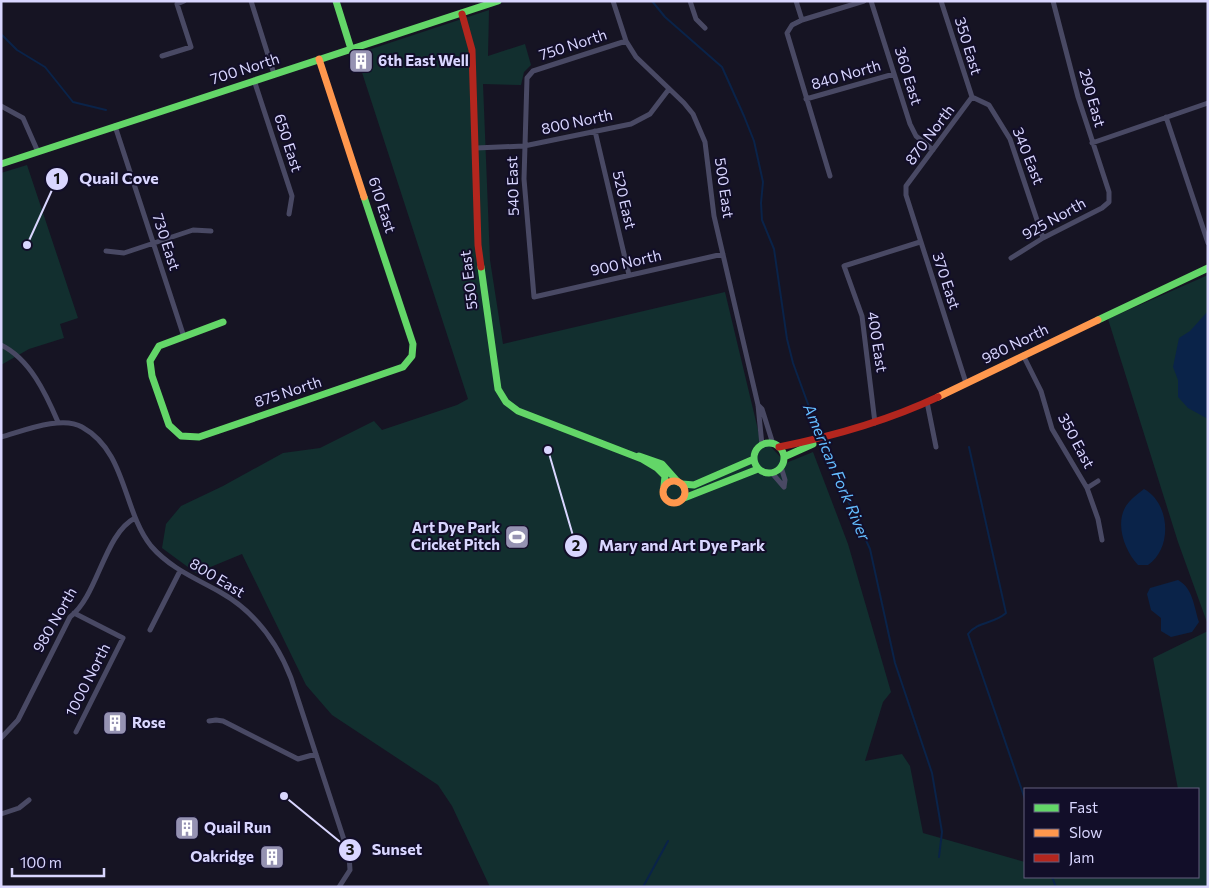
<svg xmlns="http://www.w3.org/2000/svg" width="1209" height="888" viewBox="0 0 1209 888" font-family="Commissioner,sans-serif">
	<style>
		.green { fill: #122f2f }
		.water { fill: #0a2349 }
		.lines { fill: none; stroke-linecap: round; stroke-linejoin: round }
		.stream { stroke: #0a2349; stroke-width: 2 }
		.street { stroke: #494964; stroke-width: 5 }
		.fast { stroke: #63d668; stroke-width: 7 }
		.slow { stroke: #ff974d; stroke-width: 7 }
		.jam { stroke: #b3261e; stroke-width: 7 }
		.labels { text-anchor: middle; stroke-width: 4; stroke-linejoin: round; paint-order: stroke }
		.street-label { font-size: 15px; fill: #d9d6ff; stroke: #120e29 }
		.poi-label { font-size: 15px; font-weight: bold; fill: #d9d6ff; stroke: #120e29; text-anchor: start }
		.water-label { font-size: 16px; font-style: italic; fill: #64bdff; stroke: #120e29 }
		.leader { fill: none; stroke: #d9d6ff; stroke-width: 2 }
		.callout-dot { fill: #d9d6ff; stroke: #120e29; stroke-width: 2 }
		.mark-label { font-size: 15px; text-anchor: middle; font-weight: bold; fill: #111 }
		.callout-label { font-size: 16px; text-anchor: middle; font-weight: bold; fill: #d9d6ff; stroke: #120e29; stroke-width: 4; stroke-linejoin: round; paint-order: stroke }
	</style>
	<rect width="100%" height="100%" fill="#161423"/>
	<path class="green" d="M489,10L488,56L525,44L531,65L524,72L521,85L483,84L490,260L503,344L725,292L759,434L786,463L813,452L848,544L891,692L883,702L865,761L902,754L910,766L923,833L1025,862V877H1198V789H1178L1153,658L1208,631V887H490L452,806L438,785L332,715L306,685L242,554L196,573L162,548L166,524L181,506L223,486L283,453L320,448L374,421L382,430L457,405L468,399L356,54Z
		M27,165L78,318L60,324L64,338L29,349L1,365V173Z
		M1208,275V625L1178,542L1108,319Z"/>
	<path class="water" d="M1208,311V419L1188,408L1178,397V380L1173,367L1179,338L1190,331Z
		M1144,489C1170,503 1173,548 1148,565H1138C1124,550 1113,520 1129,502C1133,497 1139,493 1144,489Z
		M1178,580C1193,588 1194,607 1199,622L1192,632L1171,637L1161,631V618L1151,610L1147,594L1150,588Z"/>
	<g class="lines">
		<path class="stream" d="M652,1L665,17L722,67L744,116L754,141L763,182L761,203L762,220L774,249L787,339L793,363L820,437
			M1,34L17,50L45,67L73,102L106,110
			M821,442L870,549L895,663L932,773L942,832L939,857
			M969,447L1006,613C994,624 978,621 968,634L1025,799
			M1052,877L1056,887
			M643,887L668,841"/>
		<path class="street" d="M251,1L274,74
			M613,1L626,41L636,57L684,103L693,114L705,142L714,216L758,405L762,445
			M690,1L696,19L705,28
			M796,1L802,20
			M871,1L910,124L916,136L933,150
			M941,1L972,97
			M626,41L533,71L527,78L524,179L534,297L723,254
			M162,56L191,47L177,4L184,1
			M254,80L292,196L289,214
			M972,97L989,105L1010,139L1043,238
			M806,99L894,74
			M1,106L23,118L38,152
			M1166,117L1208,243
			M115,126L184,337
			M595,131L629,275
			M1092,143L1208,103
			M476,148L524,146L631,124L650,114L669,89
			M830,176L787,33L792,25L802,20L864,1
			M106,251L124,253L193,230L211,231
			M1011,258L1043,238L1102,208L1109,202V192L1078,97L1053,1
			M1,345C30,359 46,394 58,422
			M1023,355L1041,391L1052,429L1087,488L1098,519L1102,540
			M966,383L906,195V186L972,97
			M927,402L936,447
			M758,405L762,409L773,444
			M875,423L862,316L844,266L920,242
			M1,437C23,431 62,415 82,427C127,452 122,509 151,546C170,568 195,578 220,592C254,611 277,642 291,678L349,855L350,870L339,887
			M781,467L785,480L784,487
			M772,473L784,487
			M1087,488L1098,481
			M74,613L123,638L76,732
			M150,630L180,571
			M209,721L216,720L223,721L298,759L316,754
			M1,738L18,720L70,617C98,596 104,534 135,518
			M1,814L19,808L29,800"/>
		<path class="fast" d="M336,1L351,49
			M1,164L498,1
			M481,267L498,389L506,402L518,411L642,459L657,468L665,476L664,486
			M1098,320L1208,268
			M223,322L159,346L150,361L152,376L169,425L181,436L199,437L403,367L412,356L413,344L364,197
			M754 458a15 15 0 1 1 30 0a15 15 0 1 1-30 0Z
			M639,456L662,464L678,482
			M784,457L813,444
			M682,484L694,485L754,459
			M684,498L758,469"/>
		<path class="slow" d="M319,59L364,197
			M938,397L1098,320
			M663 492a11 11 0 1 1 22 0a11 11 0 1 1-22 0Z"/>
		<path class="jam" d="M462,14L472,50L478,245L481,267
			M779,447C834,436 887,421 938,397"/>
	</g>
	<defs>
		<symbol id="building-square" viewBox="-11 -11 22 22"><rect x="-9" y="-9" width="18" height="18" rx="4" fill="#9592b2" stroke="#120e29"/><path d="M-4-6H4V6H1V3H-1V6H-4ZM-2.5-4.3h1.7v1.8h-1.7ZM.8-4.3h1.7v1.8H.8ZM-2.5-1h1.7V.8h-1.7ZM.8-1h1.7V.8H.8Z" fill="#fff"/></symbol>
		<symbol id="stadium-square" viewBox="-11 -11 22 22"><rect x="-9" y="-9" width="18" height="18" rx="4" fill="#9592b2" stroke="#120e29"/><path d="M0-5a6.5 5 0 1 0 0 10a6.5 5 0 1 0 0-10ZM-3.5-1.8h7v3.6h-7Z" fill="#fff"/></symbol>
	</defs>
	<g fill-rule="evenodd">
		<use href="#building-square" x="347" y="47" width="28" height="28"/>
		<use href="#stadium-square" x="503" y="523" width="28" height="28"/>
		<use href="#building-square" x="101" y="709" width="28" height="28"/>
		<use href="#building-square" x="173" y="814" width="28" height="28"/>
		<use href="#building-square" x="258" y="843" width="28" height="28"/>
	</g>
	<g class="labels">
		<g class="street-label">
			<text transform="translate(573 45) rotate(-18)" y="5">750 North</text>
			<text transform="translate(968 46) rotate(73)" y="5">350 East</text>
			<text transform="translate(245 69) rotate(-18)" y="5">700 North</text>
			<text transform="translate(846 75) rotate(-16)" y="5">840 North</text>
			<text transform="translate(908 76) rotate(73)" y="5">360 East</text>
			<text transform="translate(1092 98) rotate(74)" y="5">290 East</text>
			<text transform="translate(577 122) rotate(-12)" y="5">800 North</text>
			<text transform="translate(930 135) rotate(-53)" y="5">870 North</text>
			<text transform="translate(288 143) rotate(72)" y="5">650 East</text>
			<text transform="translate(1028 156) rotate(68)" y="5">340 East</text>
			<text transform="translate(513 186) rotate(-92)" y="5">540 East</text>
			<text transform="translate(724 188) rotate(82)" y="5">500 East</text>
			<text transform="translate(624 200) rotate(77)" y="5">520 East</text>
			<text transform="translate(382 205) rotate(72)" y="5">610 East</text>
			<text transform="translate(1054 219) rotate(-29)" y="5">925 North</text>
			<text transform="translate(166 242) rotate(72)" y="5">730 East</text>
			<text transform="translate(626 263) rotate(-13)" y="5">900 North</text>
			<text transform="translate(469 280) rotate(-97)" y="5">550 East</text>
			<text transform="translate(946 281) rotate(72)" y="5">370 East</text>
			<text transform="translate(877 342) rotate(81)" y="5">400 East</text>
			<text transform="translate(1015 344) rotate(-26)" y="5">980 North</text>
			<text transform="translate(288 392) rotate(-18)" y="5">875 North</text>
			<text transform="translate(1076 441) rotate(62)" y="5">350 East</text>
			<text transform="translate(217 578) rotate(31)" y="5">800 East</text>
			<text transform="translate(55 620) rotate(-60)" y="5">980 North</text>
			<text transform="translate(88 680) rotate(-63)" y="5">1000 North</text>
		</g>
		<g class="poi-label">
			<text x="378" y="66">6th East Well</text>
			<text x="500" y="533" text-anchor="end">Art Dye Park<tspan x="500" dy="17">Cricket Pitch</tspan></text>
			<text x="132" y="728">Rose</text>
			<text x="204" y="833">Quail Run</text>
			<text x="254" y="862" text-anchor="end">Oakridge</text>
		</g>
		<g class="water-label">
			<text transform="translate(837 472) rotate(67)" y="6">American Fork River</text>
		</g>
	</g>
	<path class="leader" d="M27 245L57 179M548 450L576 546M284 796L350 850"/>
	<g class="callout-dot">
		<circle cx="27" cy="245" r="5"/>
		<circle cx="548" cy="450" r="5"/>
		<circle cx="284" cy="796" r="5"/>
		<circle cx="57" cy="179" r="12"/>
		<circle cx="576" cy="546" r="12"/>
		<circle cx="350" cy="850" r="12"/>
	</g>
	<g class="mark-label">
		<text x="57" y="184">1</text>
		<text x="576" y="551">2</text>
		<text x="350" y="855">3</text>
	</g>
	<g class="callout-label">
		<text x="119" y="184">Quail Cove</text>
		<text x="682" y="551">Mary and Art Dye Park</text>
		<text x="397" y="855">Sunset</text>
	</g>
	<rect width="1209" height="888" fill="none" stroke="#d9d6ff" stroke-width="5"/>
	<rect x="1024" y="788" width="175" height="90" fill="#120e29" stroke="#625e7f"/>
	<rect x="1034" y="804" width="25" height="8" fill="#63d668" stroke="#625e7f"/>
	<text x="1069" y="813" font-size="15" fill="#d9d6ff">Fast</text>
	<rect x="1034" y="829" width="25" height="8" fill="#ff974d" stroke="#625e7f"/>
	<text x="1069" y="838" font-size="15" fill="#d9d6ff">Slow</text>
	<rect x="1034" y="854" width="25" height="8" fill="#b3261e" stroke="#625e7f"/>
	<text x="1069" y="863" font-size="15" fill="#d9d6ff">Jam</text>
	<path d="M12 868v8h92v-8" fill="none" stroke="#d9d6ff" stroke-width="2.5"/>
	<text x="20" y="868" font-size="15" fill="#d9d6ff" stroke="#120e29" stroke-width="4" paint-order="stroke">100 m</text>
</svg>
